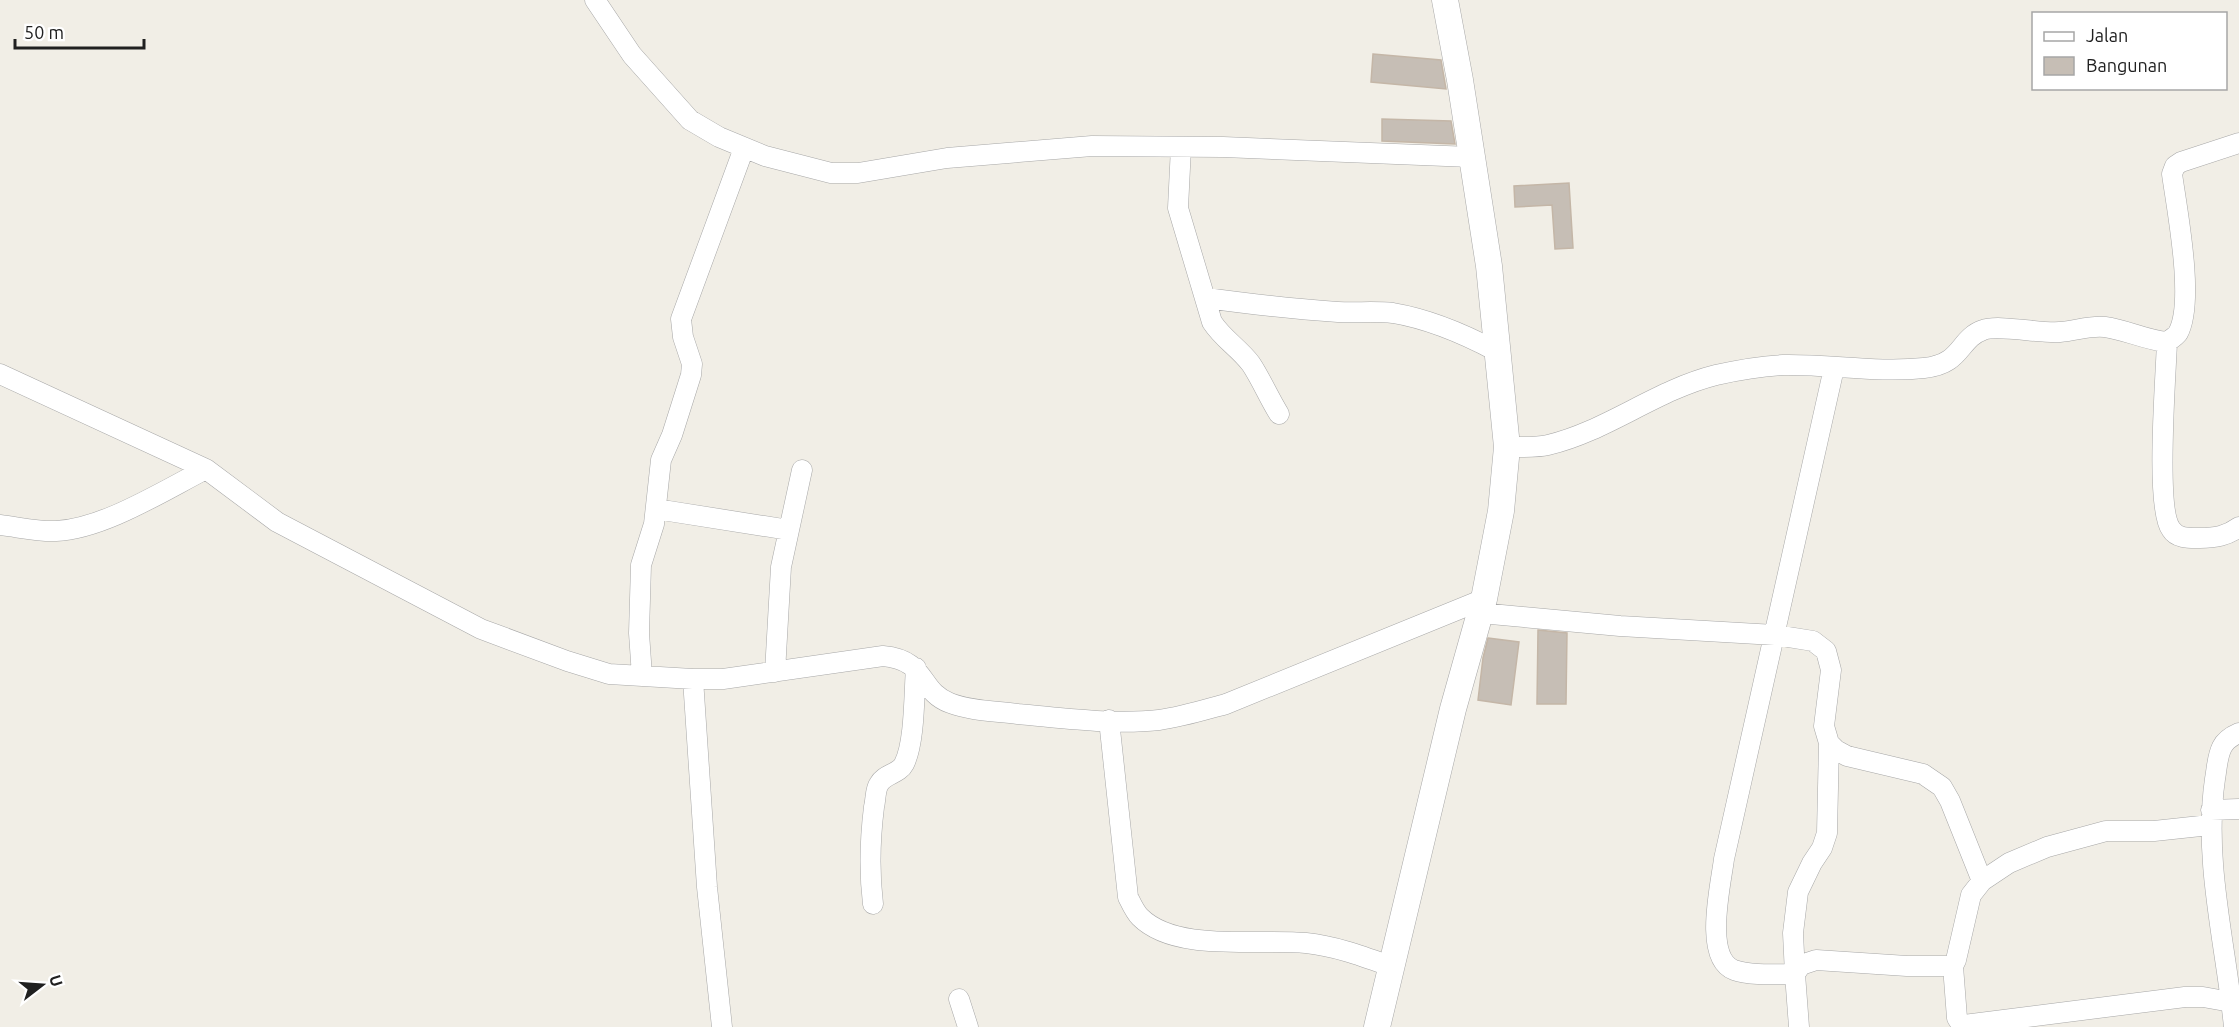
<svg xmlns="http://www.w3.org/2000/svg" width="2239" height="1027" viewBox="0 0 2239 1027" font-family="Ubuntu,sans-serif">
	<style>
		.building { fill: #c6beb5; stroke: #c4b6a7; stroke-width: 1.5 }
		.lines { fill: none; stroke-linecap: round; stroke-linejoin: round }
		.minor-casing { stroke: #a7a7a7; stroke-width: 21 }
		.tertiary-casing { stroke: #a7a7a7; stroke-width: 27 }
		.minor { stroke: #fff; stroke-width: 20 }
		.tertiary { stroke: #fff; stroke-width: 26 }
	</style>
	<rect width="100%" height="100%" fill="#f1eee6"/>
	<path class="building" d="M1373,54L1441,60L1446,89L1371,82Z
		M1382,119L1451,121L1455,144L1382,141Z
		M1569,183L1573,248L1555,249L1552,205L1515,207L1514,186Z
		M1538,630L1567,633L1566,704H1537Z
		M1488,638L1519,642L1511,705L1478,700L1483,658Z"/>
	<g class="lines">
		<defs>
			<path id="minor" d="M595,0L632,55L690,120L719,137L765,156L831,173H858L947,158L1092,146L1223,147L1471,157
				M1181,147L1178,208L1212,322C1223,339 1239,348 1251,364C1261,379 1269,398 1279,414
				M1206,298C1250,304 1294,309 1338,312C1356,313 1375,311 1393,313C1429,319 1464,334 1496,351
				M2167,342C2166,374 2155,508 2171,529C2177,539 2190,538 2200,538C2215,538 2227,536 2239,527
				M0,374L206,469L277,522L481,629L567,661L609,674L693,679H723L883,656C928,660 918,691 950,703C971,711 995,711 1018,714C1064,718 1113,725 1159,720C1182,717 1204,710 1226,704L1484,599
				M1507,447C1520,447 1534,448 1548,445C1607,431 1656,390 1716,375C1738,370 1760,366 1783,365C1830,364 1877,373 1924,368C1963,364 1958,339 1983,330C1998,324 2041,334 2060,332C2076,331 2090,325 2105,327C2127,330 2145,340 2167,342C2171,339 2175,337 2178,333C2195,302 2177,210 2172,174L2175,166L2181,162L2239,143
				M656,509L789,530
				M0,525C18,527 38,532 56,531C103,529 163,491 206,469
				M1480,613L1620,626L1775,635L1813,641L1826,651L1831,670L1824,726L1829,743L1836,750L1847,756L1923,774L1942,787L1950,801L1982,881
				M775,672L781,567L802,470
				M642,676L639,633L641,565L654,524L661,460L672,435L691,375L692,364L683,337L681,319L744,148
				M693,679L707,887L722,1027
				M1109,720L1128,897C1131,903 1135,912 1140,917C1176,953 1259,938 1306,943C1335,946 1362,956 1390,966
				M1829,743L1827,833L1822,848L1812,863L1798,892L1793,933L1795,974C1776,974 1752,976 1734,970C1703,958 1721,884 1724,859L1834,368
				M2211,810L2239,809
				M873,904C869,871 870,839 874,807C876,799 875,790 879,784C884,774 899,774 904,764C915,743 914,693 916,668
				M1953,966L1957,1018L1961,1024L1964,1025L2185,997H2203L2231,1002
				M959,999L968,1027
				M1799,1027L1795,974L1801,965L1816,960L1907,966H1953L1956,960L1971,895L1982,881L2009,863L2047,847L2106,831H2154L2210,825
				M2234,1027C2226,945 2203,861 2215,779C2217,768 2217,757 2222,747C2225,741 2232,736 2239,733"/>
			<path id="tertiary" d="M1377,1027L1453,709L1484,599L1501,511L1507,447L1489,266L1460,80L1445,0"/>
		</defs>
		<use href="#minor" class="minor-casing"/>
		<use href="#tertiary" class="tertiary-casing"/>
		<use href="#minor" class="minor"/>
		<use href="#tertiary" class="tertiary"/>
	</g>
	<rect x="2032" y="12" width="195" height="78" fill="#ffffff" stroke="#a6a6a6" stroke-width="1.5"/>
	<rect x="2044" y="32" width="30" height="9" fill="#ffffff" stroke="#a6a6a6" stroke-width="1.5"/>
	<text x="2086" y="42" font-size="18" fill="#202020">Jalan</text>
	<rect x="2044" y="57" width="30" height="18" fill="#c6beb5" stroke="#a6a6a6" stroke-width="1.5"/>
	<text x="2086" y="72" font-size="18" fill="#202020">Bangunan</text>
	<g transform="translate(42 985) rotate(73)" stroke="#ffffff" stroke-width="4.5" paint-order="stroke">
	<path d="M0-4.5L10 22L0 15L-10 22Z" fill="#202020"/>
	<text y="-9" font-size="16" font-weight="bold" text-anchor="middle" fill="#202020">U</text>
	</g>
	<path d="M15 39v9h129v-9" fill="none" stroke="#202020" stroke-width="3"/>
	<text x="24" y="39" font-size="18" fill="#202020" stroke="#ffffff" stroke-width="4.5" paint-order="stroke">50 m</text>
</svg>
